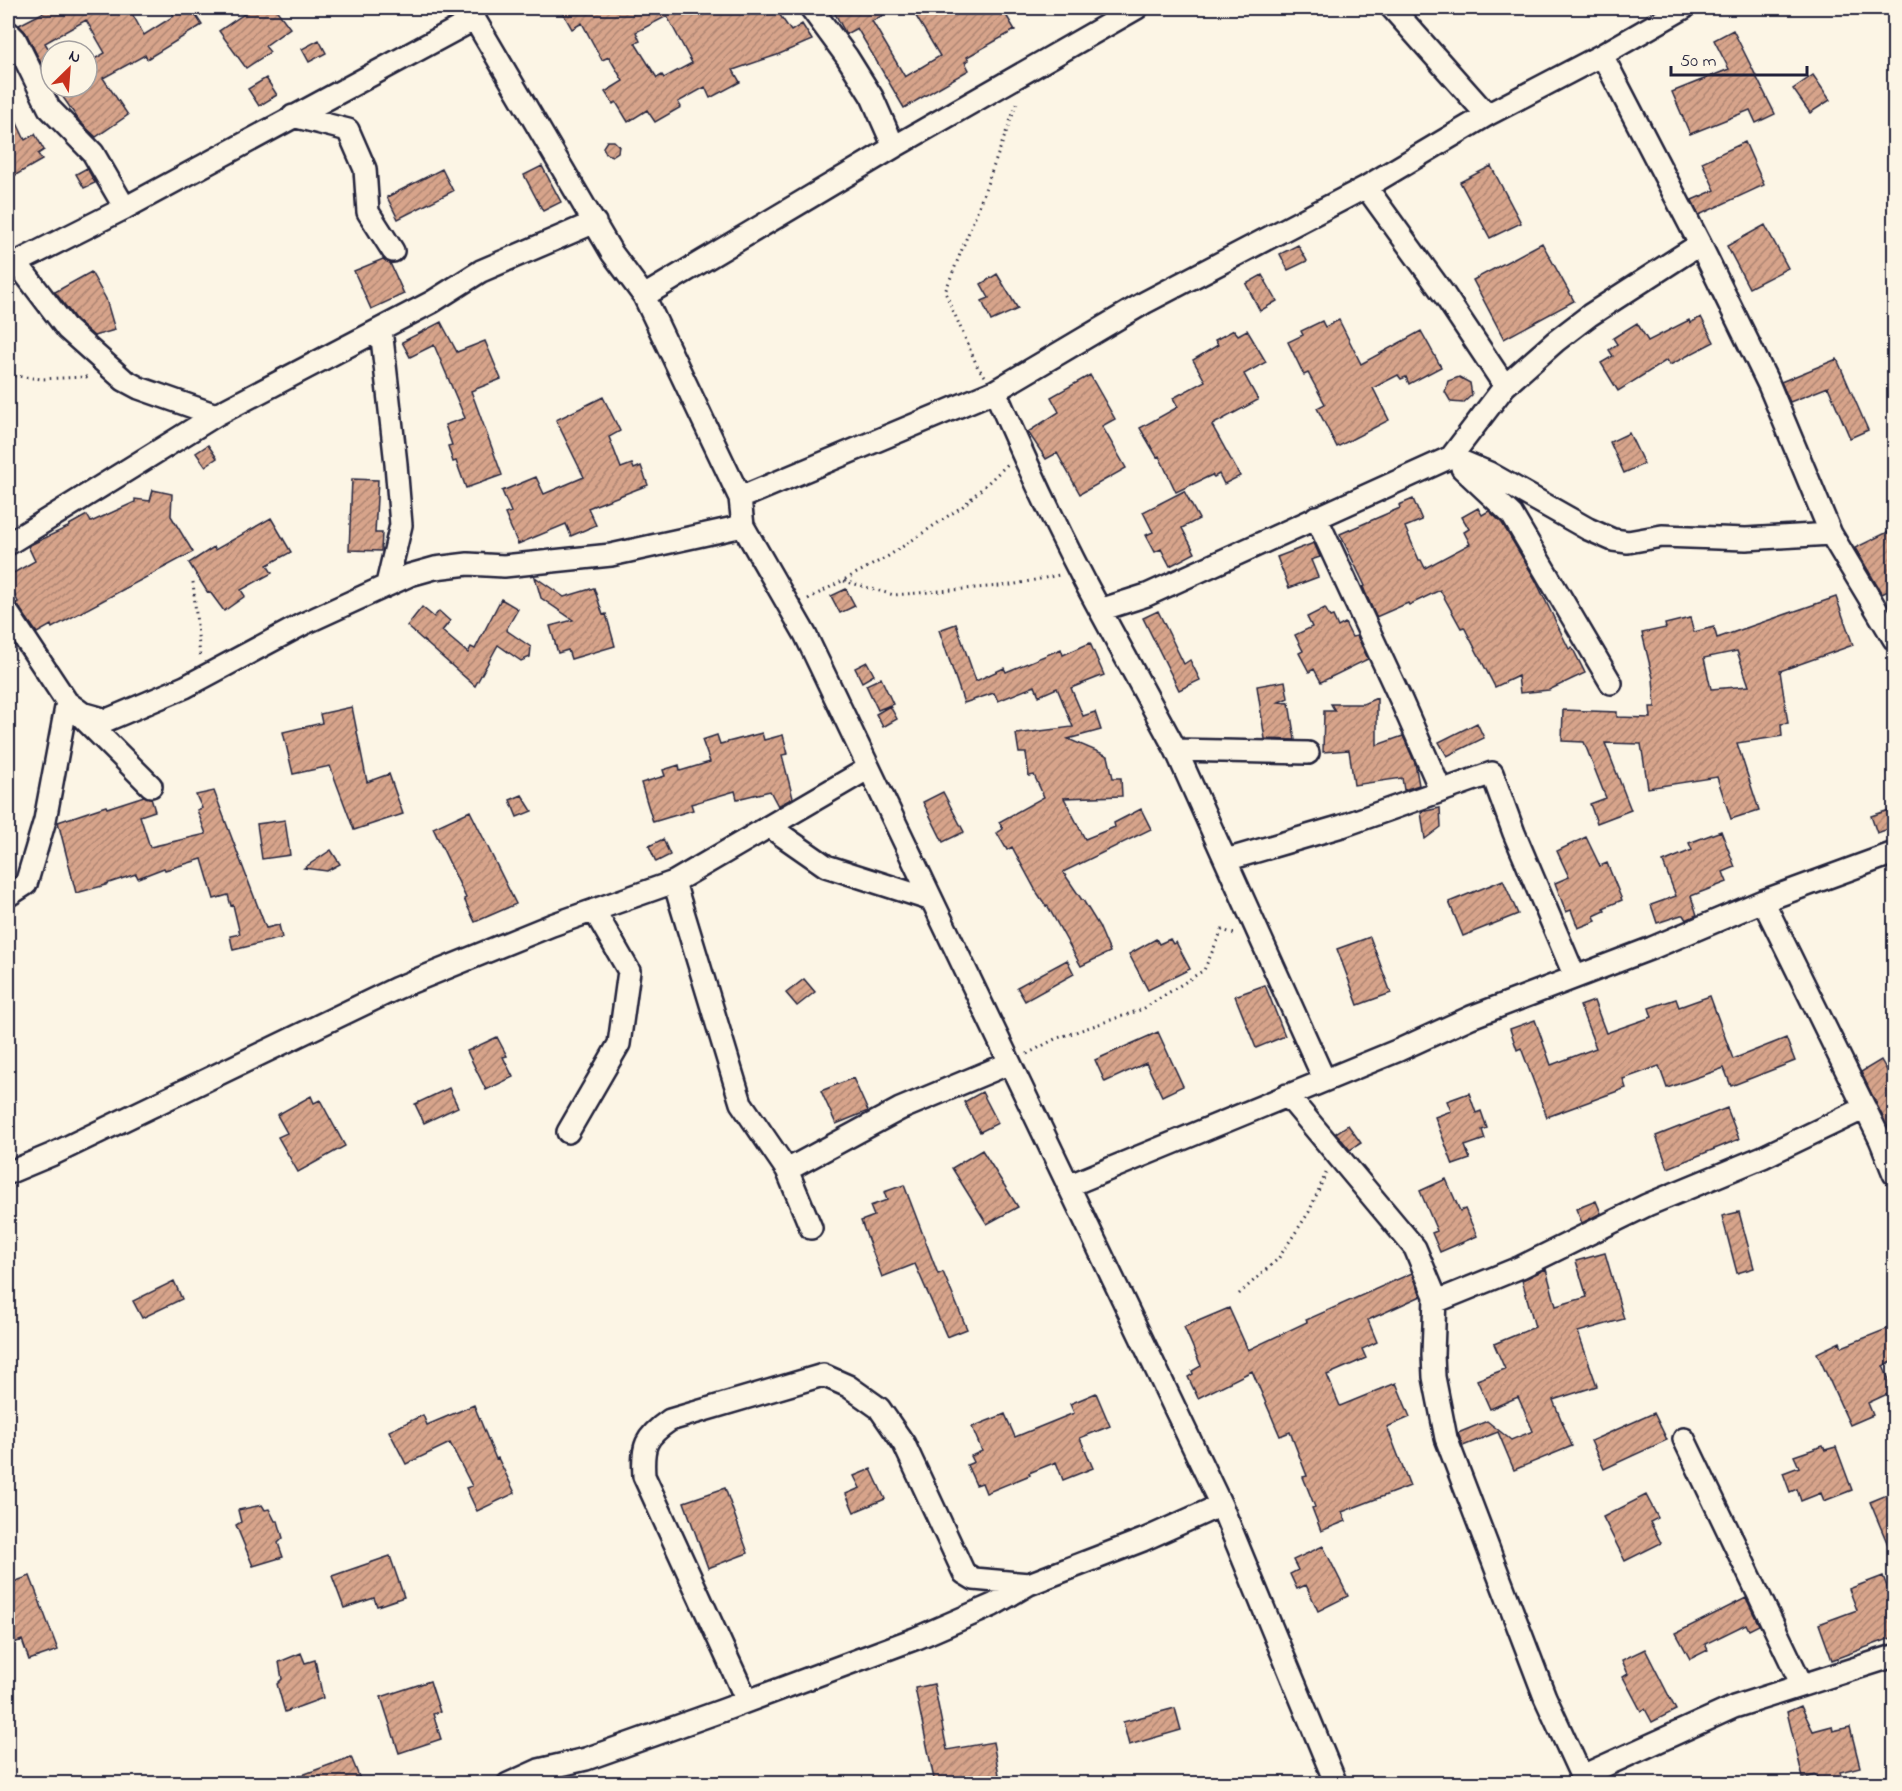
<svg xmlns="http://www.w3.org/2000/svg" width="1902" height="1791" viewBox="0 0 1902 1791" font-family="'Indie Flower',sans-serif">
	<style>
		.building { fill: url(#building-hatch); stroke: #22223b; stroke-width: 1.5; fill-rule: evenodd }
		.lines { fill: none; stroke-linecap: round; stroke-linejoin: round }
		.minor-casing { stroke: #22223b; stroke-width: 26 }
		.path { stroke: #22223b; stroke-width: 3; stroke-dasharray: 1.5 4.5; stroke-linecap: butt }
		.minor { stroke: #fcf5e5; stroke-width: 21 }
	</style>
	<defs>
		<pattern id="building-hatch" width="6" height="6" patternUnits="userSpaceOnUse" patternTransform="scale(1.5)"><rect width="6" height="6" fill="#d7a48b"/><path d="M-1 1l2-2M0 6l6-6M5 7l2-2" fill="none" stroke="#ae8573"/></pattern>
	</defs>
	<rect width="100%" height="100%" fill="#fcf5e5"/>
	<filter id="ink" filterUnits="userSpaceOnUse"><feTurbulence type="fractalNoise" baseFrequency=".0167" numOctaves="2"/><feDisplacementMap in="SourceGraphic" scale="12" xChannelSelector="R" yChannelSelector="G"/><feConvolveMatrix kernelMatrix="1 2 1 2 8 2 1 2 1" color-interpolation-filters="sRGB"/></filter>
	<g filter="url(#ink)">
		<path class="building" d="M52,8H129L144,35L174,16L169,8H191L202,25L147,59L145,55L103,78L128,115L96,137L80,122L56,87H87V56L91,61L105,53L86,20L45,43L51,53V83L26,33L19,25Z
			M253,8H275L290,28L265,46L270,52L246,68L219,31Z
			M560,8H775L791,31L802,24L812,40L777,55L733,70L740,82L710,98L705,87L678,102L681,107L655,122L647,110L628,122L616,102L613,104L605,92L623,81L609,57L602,60L582,23L572,29ZM667,16L692,63L664,78L662,75L657,78L635,43L640,41L636,32Z
			M832,8H896L872,21L905,77L940,56L911,8H1002L1015,30L967,57L969,60L965,62L969,70L904,108L857,28L846,34Z
			M1733,30L1775,114L1756,123L1750,110L1690,134L1672,92L1729,69L1714,40Z
			M319,40L326,53L309,62L302,49Z
			M1813,75L1830,100L1810,113L1793,89Z
			M266,78L277,95L259,106L248,89Z
			M8,104L25,140L35,134L44,150L38,154L42,160L14,176L8,166Z
			M607,141H614L619,146L618,152L612,156L606,154L603,147Z
			M1745,142L1764,185L1699,215L1692,200L1715,190L1702,162Z
			M542,166L561,202L543,211L524,175Z
			M1491,166L1521,223L1490,238L1460,182Z
			M87,168L95,183L84,188L76,174Z
			M442,169L453,191L398,219L387,197Z
			M1765,225L1788,268L1749,288L1727,246Z
			M1542,243L1574,301L1504,339L1473,280Z
			M1298,245L1307,261L1288,270L1280,254Z
			M383,259L390,263L404,294L371,309L354,271Z
			M91,272L106,299L115,330L94,336L76,320L55,292Z
			M997,274L1018,309L991,321L982,301L989,298L981,284Z
			M1262,275L1277,301L1260,311L1246,284Z
			M1701,317L1714,342L1670,365L1667,360L1618,391L1601,363L1613,356L1609,350L1617,344L1613,338L1637,323L1648,341L1689,320L1690,323Z
			M1339,320L1361,364L1421,331L1441,367L1409,384L1406,377L1401,379L1398,375L1373,388L1389,420L1337,447L1317,408L1325,404L1308,373L1304,375L1288,342L1303,335L1301,331L1322,321L1325,327Z
			M441,322L457,352L485,341L501,379L471,391L502,475L466,488L456,461L453,462L448,446L452,445L445,425L465,418L434,345L410,357L402,342Z
			M1234,330L1238,335L1247,330L1266,362L1244,374L1258,400L1212,425L1240,476L1224,484L1219,474L1214,477L1212,475L1176,492L1159,456L1157,457L1140,428L1178,407L1173,398L1205,381L1193,360L1218,345L1215,340Z
			M1837,359L1868,430L1850,438L1828,387L1790,402L1781,382Z
			M1090,375L1115,419L1102,426L1126,468L1080,494L1057,453L1046,459L1028,432L1059,412L1051,397Z
			M1459,377L1470,383L1472,395L1463,403L1451,402L1445,392L1448,381Z
			M603,397L620,431L609,437L621,468L632,464L634,469L641,466L648,485L588,508L596,525L571,536L566,524L518,544L505,514L511,512L502,491L536,477L544,494L584,477L556,420Z
			M1629,433L1644,464L1624,473L1610,442Z
			M208,445L217,458L205,466L196,453Z
			M352,479L378,480L375,533H382L381,551L349,550Z
			M153,490L172,494L171,516L193,552L52,628L51,625L37,633L16,603L18,602L8,582V576L35,561L28,546L70,526L69,525L87,515L91,522L135,502V499L150,501Z
			M1184,491L1199,519L1182,528L1195,553L1170,566L1161,549L1155,552L1146,535L1153,532L1143,512Z
			M1413,499L1422,520L1405,527L1419,560H1421L1425,568L1470,544L1464,532L1469,529L1462,517L1478,508L1482,515L1489,511L1502,523L1535,579L1569,649L1572,647L1585,673L1549,690L1520,693L1518,676L1495,687L1464,627L1461,628L1440,590L1409,605L1408,603L1376,617L1363,587L1365,586L1340,534L1400,508L1399,505Z
			M271,518L291,552L267,565L272,573L241,590L245,596L224,611L210,592L208,593L189,563L214,547L215,550Z
			M1894,529V588L1882,594L1855,548Z
			M1314,543L1320,557L1311,560L1318,577L1289,588L1277,557Z
			M535,577L564,597L594,588L603,615L606,614L615,646L571,659L568,650L558,653L550,626L573,620L541,598Z
			M846,589L855,606L840,613L831,596Z
			M1836,597L1853,645L1780,671L1788,723L1781,724L1782,736L1737,743L1759,810L1731,819L1717,777L1648,788L1641,744L1605,743L1631,810L1597,823L1590,804L1606,798L1584,742L1562,741L1563,710L1617,712V717L1651,718L1650,707H1655L1653,678L1642,633L1666,628L1665,624L1690,618L1694,632L1714,627L1717,638ZM1737,651L1749,686L1711,689L1704,658Z
			M501,599L518,609L506,630L531,647L530,657L521,661L498,645L475,686L407,626L422,607L434,617L439,611L450,621L442,631L468,653L471,647L475,649Z
			M1325,608L1330,617L1333,616L1338,627L1345,623L1352,637L1357,636L1368,659L1321,682L1314,669L1309,672L1299,653L1303,651L1295,635L1312,627L1307,617Z
			M1158,611L1184,664L1190,660L1200,680L1179,690L1143,618Z
			M956,624L976,681L1004,668L1006,672L1061,649L1063,655L1090,643L1104,675L1071,688L1083,716L1095,712L1101,730L1068,739L1108,756L1113,778H1121L1122,796L1064,798L1085,839L1115,827L1114,823L1141,809L1151,829L1063,872L1082,900H1083L1099,926L1110,952L1081,966L1047,905L1046,906L1036,891L1012,847L1007,850L997,833L1003,829L999,822L1044,797L1034,775L1029,776L1026,753H1019L1016,734L1073,727L1057,688L1039,696L1035,686L998,701L994,693L964,703L939,630Z
			M867,662L874,675L862,682L855,668Z
			M881,678L893,704L878,710L866,685Z
			M1285,681L1288,698L1279,702L1289,703L1295,740L1265,739L1257,686Z
			M1377,698V745L1403,736L1415,763L1419,785L1404,790L1402,778L1354,785L1349,750L1323,752L1324,711H1335L1331,704H1363Z
			M890,706L897,719L883,727L876,714Z
			M352,707L367,782L389,774L403,814L354,830L330,766L293,774L283,732L322,723L320,714Z
			M1477,723L1484,738L1447,756L1439,742Z
			M762,733L764,740L783,735L788,754L782,755L793,798L778,806L770,791L737,799L735,791L691,804L693,810L653,822L641,783L665,776L663,770L679,765L680,771L710,762L702,740L717,735L720,744Z
			M214,791L266,928L279,925L282,938L233,950L230,936L240,934L233,905L231,906L228,895L214,899L202,859L165,870L164,868L138,878L136,874L106,884V885L76,893L58,822L106,806L107,808L144,796L151,798L155,811L140,816L150,847L206,834L197,810L202,808L196,795Z
			M943,792L964,832L943,842L923,802Z
			M522,795L532,811L517,817L510,800Z
			M1440,808L1441,827L1425,839L1421,812Z
			M1889,810L1894,827L1877,833L1871,816Z
			M470,811L516,904L475,922L464,899L466,898L433,828Z
			M285,820L290,855L262,859L257,824Z
			M1721,831L1735,867L1723,872L1727,882L1691,896L1697,915L1686,920L1683,915H1681L1657,923L1651,905L1676,896L1663,862L1692,850L1689,843Z
			M1586,837L1600,866L1607,863L1622,900L1603,908L1605,911L1594,916L1596,921L1578,928L1571,910L1566,912L1555,883L1569,877L1557,851Z
			M663,839L670,855L656,862L649,846Z
			M331,850L340,864L327,871L304,868Z
			M1503,880L1518,914L1463,936L1449,902Z
			M1370,937L1391,993L1358,1005L1337,949Z
			M1156,939L1159,944L1170,939L1173,944L1176,942L1190,969L1148,990L1129,954Z
			M1067,960L1074,974L1025,1001L1017,987Z
			M804,979L815,992L797,1006L786,993Z
			M1265,985L1285,1036L1256,1048L1235,996Z
			M1710,996L1733,1059L1786,1038L1795,1061L1731,1086L1724,1068L1667,1088L1659,1066L1623,1079L1626,1088L1547,1117L1521,1048L1517,1050L1510,1029L1535,1020L1551,1065L1596,1048L1580,1006L1594,1001L1606,1033L1652,1017L1649,1008L1676,999L1679,1007Z
			M1158,1032L1183,1086L1162,1096L1146,1063L1105,1082L1095,1060Z
			M497,1037L507,1056L503,1057L513,1077L486,1090L467,1051Z
			M1881,1060L1894,1083V1141L1861,1072Z
			M853,1078L868,1111L836,1124L821,1091Z
			M449,1088L458,1107L424,1123L415,1104Z
			M982,1092L998,1123L980,1132L964,1102Z
			M1469,1093L1476,1113L1481,1111L1487,1128L1482,1130L1485,1139L1465,1146L1470,1159L1453,1165L1435,1117L1451,1111L1447,1101Z
			M311,1096L314,1103L320,1100L345,1146L298,1172L278,1137L287,1133L277,1115Z
			M1727,1108L1739,1139L1668,1168L1656,1136Z
			M1348,1125L1361,1143L1350,1150L1336,1133Z
			M982,1150L1018,1207L987,1224L952,1168Z
			M1446,1179L1460,1211L1465,1209L1477,1236L1440,1252L1432,1233L1437,1231L1420,1191Z
			M904,1185L938,1274L943,1272L967,1329L947,1337L915,1264L882,1277L861,1221L874,1216L870,1206L887,1200L884,1192Z
			M1596,1201L1601,1213L1582,1223L1576,1209Z
			M1739,1212L1754,1268L1737,1273L1722,1216Z
			M1605,1253L1624,1319L1578,1332L1597,1386L1553,1400L1572,1446L1514,1470L1498,1432L1463,1446L1458,1433L1487,1421L1511,1440L1533,1431L1518,1397L1490,1409L1477,1380L1505,1369L1494,1344L1535,1327L1522,1280L1546,1269L1556,1306L1587,1297L1576,1261Z
			M1412,1273L1421,1296L1368,1320L1377,1342L1362,1349L1366,1358L1327,1375L1340,1406L1396,1383L1410,1417L1387,1427L1410,1486L1342,1512L1346,1521L1321,1531L1312,1508L1315,1507L1303,1477L1307,1476L1290,1432L1280,1436L1252,1371L1198,1398L1188,1377L1193,1374L1192,1371L1201,1366L1184,1327L1229,1308L1248,1350L1307,1322L1306,1320Z
			M174,1281L182,1299L142,1318L133,1301Z
			M1894,1326V1361L1883,1366L1894,1391L1868,1403L1873,1415L1850,1425L1817,1353L1840,1342L1842,1347Z
			M1096,1393L1110,1426L1080,1438L1093,1468L1063,1480L1056,1462L1029,1473L1030,1475L986,1493L982,1483L976,1485L967,1465L974,1462L971,1456L982,1451L972,1427L1005,1414L1015,1437L1074,1413L1070,1404Z
			M474,1405L496,1459L498,1458L515,1493L477,1511L466,1488L472,1486L450,1443L406,1464L389,1431L423,1415L427,1425Z
			M1654,1413L1667,1440L1604,1469L1591,1441Z
			M1823,1446L1825,1450L1836,1447L1852,1490L1824,1501L1821,1493L1801,1501L1797,1489L1790,1492L1783,1473L1799,1467L1794,1456Z
			M871,1469L885,1499L854,1512L846,1494L860,1488L854,1476Z
			M725,1488L748,1553L708,1568L684,1502Z
			M1894,1492V1559L1870,1502Z
			M1646,1495L1658,1518L1650,1522L1661,1543L1625,1561L1603,1517Z
			M262,1505L265,1510L269,1509L275,1521H278L283,1538L278,1543L283,1557L253,1566L236,1525L241,1522L238,1510Z
			M1323,1546L1348,1596L1318,1611L1306,1585L1297,1589L1290,1574L1298,1570L1293,1560Z
			M390,1556L404,1597L377,1606L374,1598L344,1608L332,1576Z
			M30,1576L58,1650L29,1660L22,1640L14,1643L8,1625V1584Z
			M1883,1576L1894,1605V1637L1832,1660L1819,1624L1857,1610L1849,1589Z
			M1746,1598L1759,1625L1749,1630L1746,1624L1705,1644L1708,1650L1690,1659L1676,1633Z
			M1645,1649L1676,1710L1652,1722L1645,1709L1641,1711L1623,1677L1628,1674L1622,1660Z
			M301,1653L305,1663L315,1660L323,1698L285,1712L277,1684L282,1679L279,1662Z
			M430,1681L440,1712L433,1714L441,1739L399,1753L381,1697Z
			M934,1684L947,1750L993,1742L1000,1780L977,1784H935L915,1688Z
			M1801,1706L1813,1731L1832,1726L1833,1731L1850,1727L1860,1767L1840,1772L1843,1784H1819L1817,1775L1803,1778L1787,1712Z
			M1175,1708L1181,1730L1129,1745L1123,1722Z
			M351,1757L362,1784H283V1782Z"/>
		<g class="lines">
			<defs>
				<path id="minor" d="M468,8L612,253L644,296L740,498L743,526L805,634L1221,1505L1336,1784
					M1392,8L1487,115
					M8,32L15,39L49,108L93,153L125,208
					M1602,55L1700,244L1769,385L1831,534L1894,639
					M293,116L348,130L365,169L368,212L393,251
					M894,147L1137,8
					M1366,187L1445,296L1505,386
					M16,262L67,329L124,380L139,388L216,415
					M8,267L125,208L475,19
					M644,296L894,147L872,97L847,57L811,8
					M381,329L396,464L401,525L387,584
					M995,391C1027,465 1061,539 1100,610L1147,595L1451,457L1505,386L1556,341L1590,315L1700,244
					M1451,457L1489,473L1588,529L1613,540L1628,542L1662,536L1746,539L1831,534
					M1462,468L1512,515L1611,683
					M740,498L995,391L1144,303L1366,187L1487,115L1602,55L1684,8
					M1316,517L1401,700L1441,791
					M8,544L216,415L432,302L481,271L595,222
					M1100,610L1176,750L1324,1079
					M8,613L67,702L82,713L107,720L185,687L303,624L410,575L435,568L468,564L504,566L611,555L743,526
					M1176,750L1308,753
					M770,827L826,866L932,900
					M1226,860L1342,826L1492,773L1514,833L1575,977
					M674,882L741,1103L787,1170
					M9,895L26,884L45,820L67,702L151,786
					M1763,901L1880,1139L1894,1174
					M1287,1095L1415,1248L1435,1296L1433,1355L1434,1377L1446,1438L1545,1697L1585,1784
					M568,1132L619,1044L629,971L594,910
					M8,1173L51,1155L397,988L552,925L674,882L869,768
					M1068,1186L1399,1050L1471,1017L1652,948L1763,901L1894,853
					M811,1228L787,1170L900,1109L1010,1063
					M1435,1302L1521,1267L1647,1205L1763,1157L1865,1108
					M1684,1439L1802,1685
					M747,1701L644,1476C642,1446 645,1437 670,1420L823,1375L848,1386L879,1408L904,1444L964,1573L974,1579L1029,1584
					M1582,1776L1734,1707L1894,1656
					M508,1784L539,1770L586,1759L721,1711L917,1638L993,1605L1029,1584L1143,1540L1221,1505"/>
			</defs>
			<use href="#minor" class="minor-casing"/>
			<path class="path" d="M8,375L41,379L86,377L89,375
				M985,376L978,368L945,292L976,214L1018,100
				M844,581L894,595L1011,585L1059,575
				M193,582L200,657
				M808,599L887,557L963,506L1008,464
				M1027,1054L1055,1039L1143,1009L1204,970L1222,930L1238,935
				M1239,1294L1278,1259L1309,1212L1326,1173"/>
			<use href="#minor" class="minor"/>
		</g>
	</g>
	<rect width="1902" height="1791" fill="none" stroke="#fcf5e5" stroke-width="30"/>
	<rect x="15" y="15" width="1872" height="1761" fill="none" stroke="#22223b" stroke-width="2" filter="url(#ink)"/>
	<g transform="translate(69 69) rotate(25)"><circle r="28" fill="#fcf5e5" stroke="#a5a1a1" stroke-width="1.5"/>
	<path d="M0-4.5L10 22L0 15L-10 22Z" fill="#c8321e"/>
	<text y="-9" font-size="16" font-weight="bold" text-anchor="middle" fill="#22223b">N</text>
	</g>
	<path d="M1671 66v9h136v-9" fill="none" stroke="#22223b" stroke-width="3"/>
	<text x="1680" y="66" font-size="18" fill="#22223b" stroke="#fcf5e5" stroke-width="4.5" paint-order="stroke">50 m</text>
</svg>
